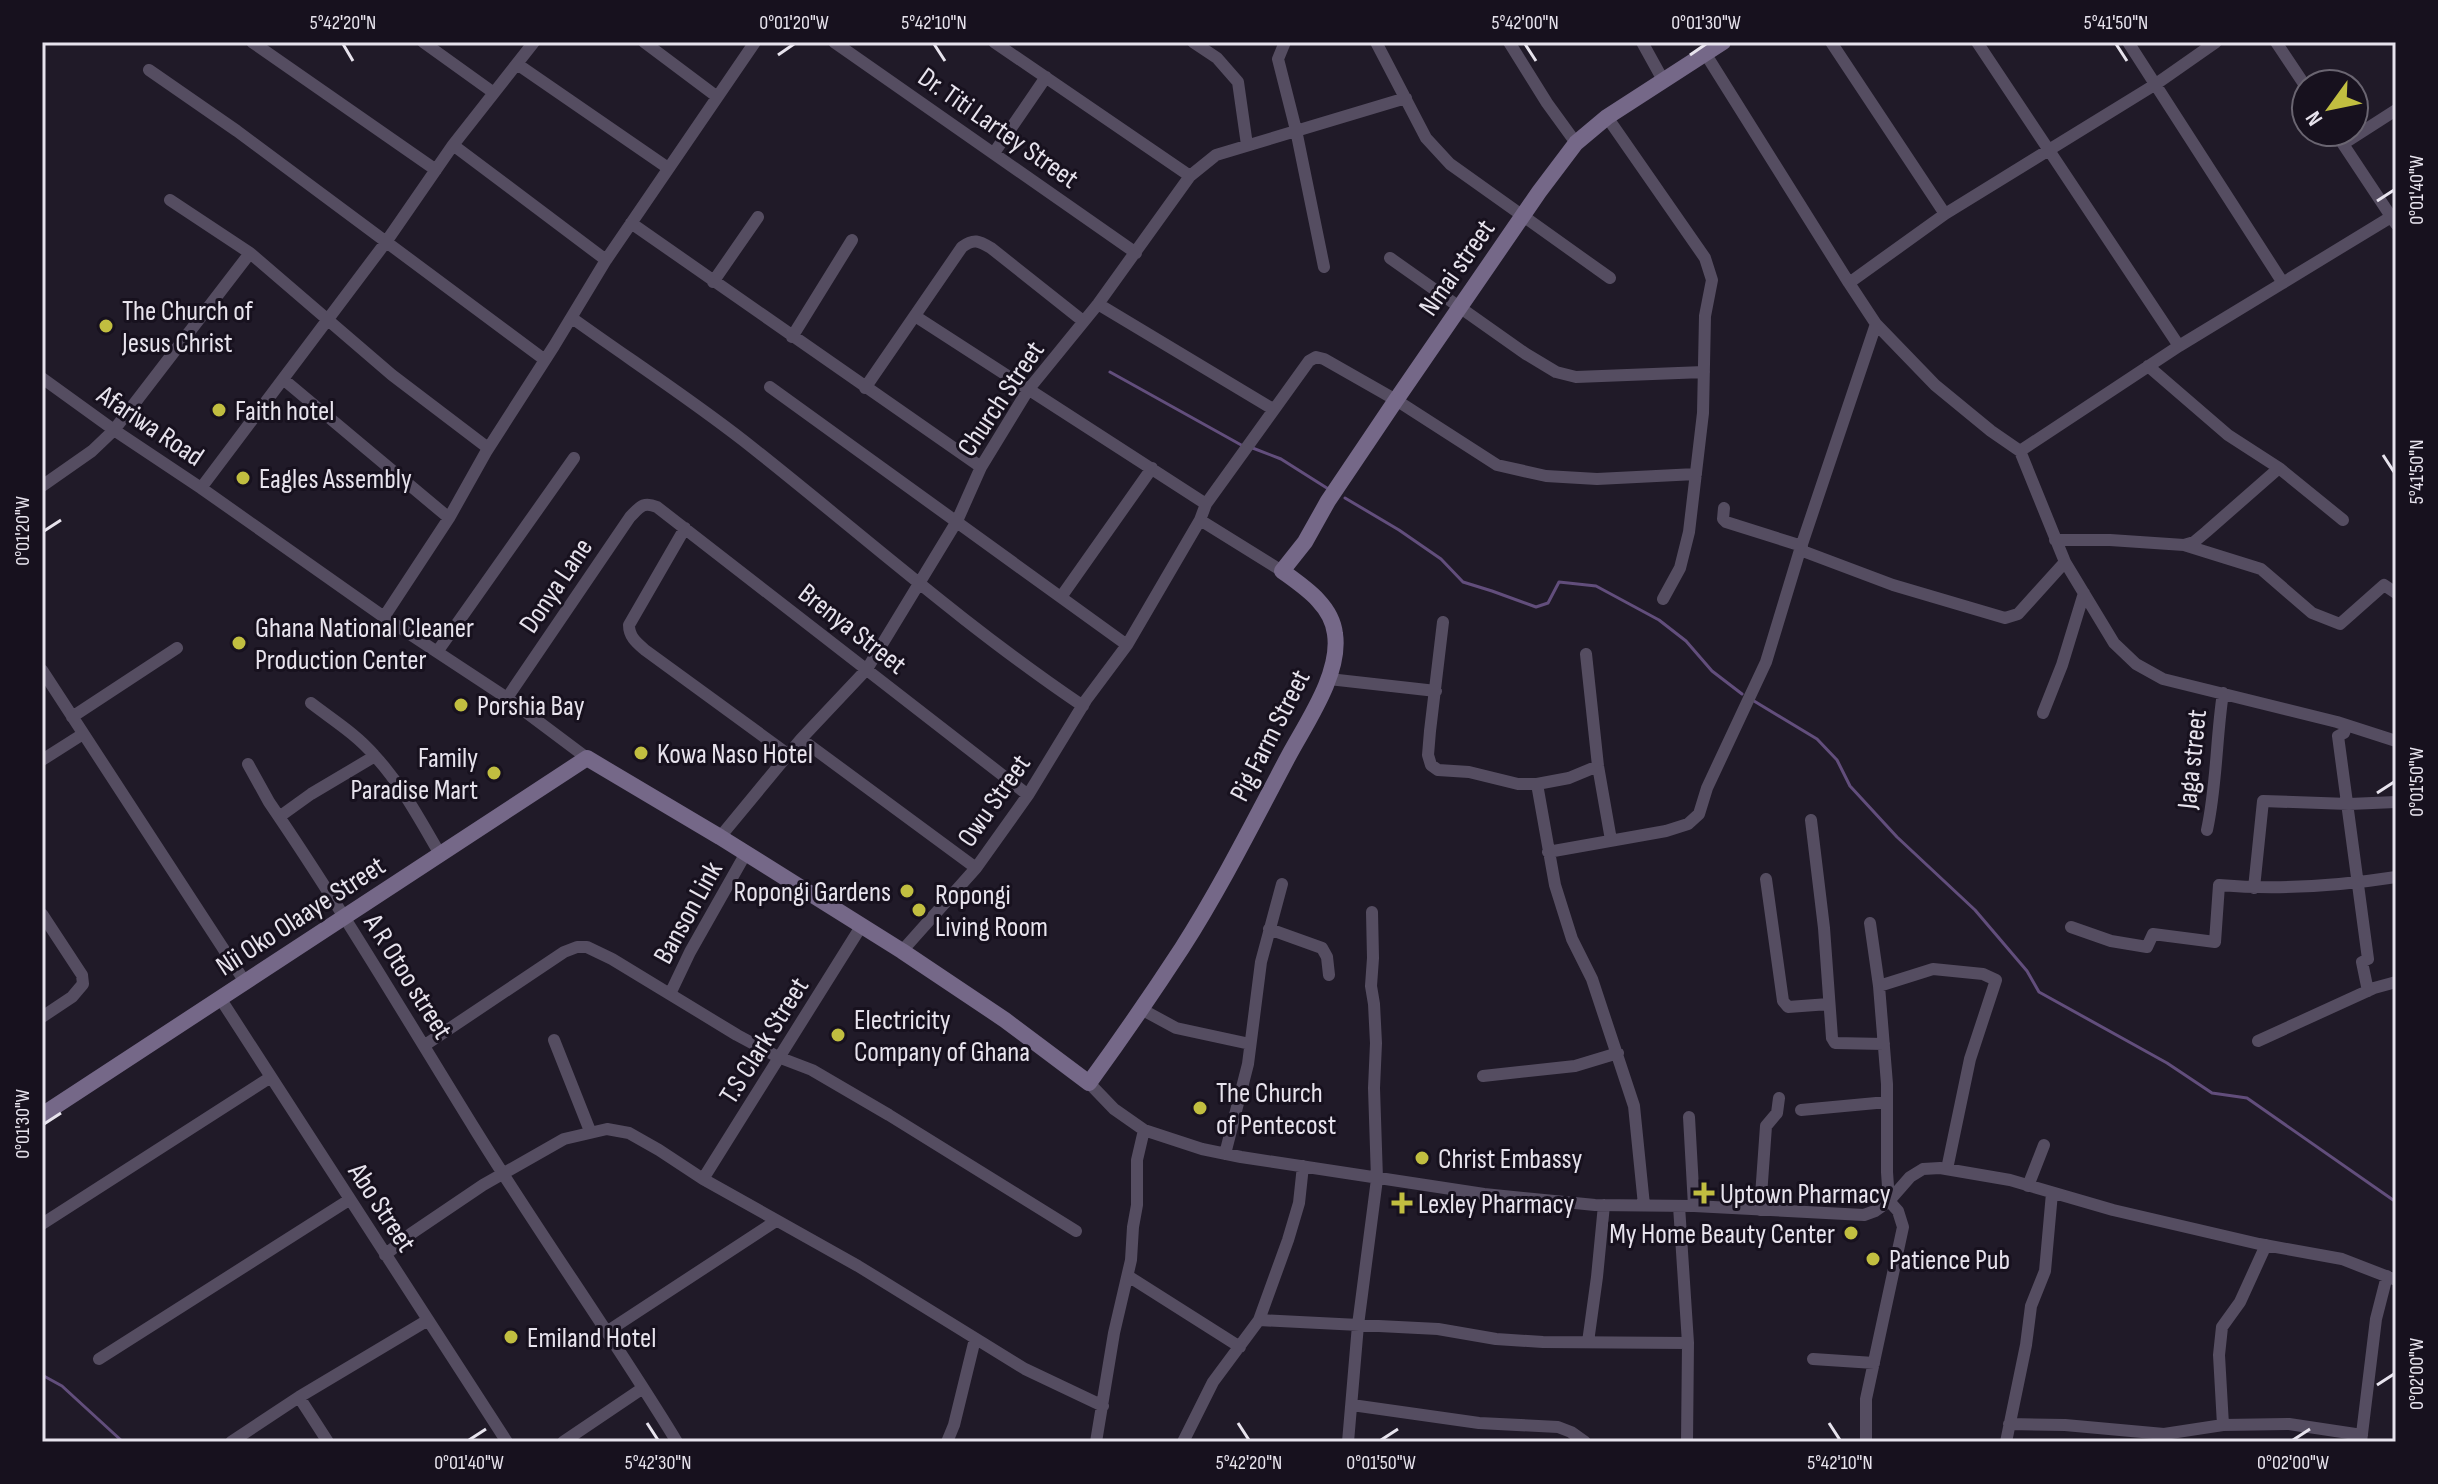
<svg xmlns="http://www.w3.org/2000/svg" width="2438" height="1484" viewBox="0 0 2438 1484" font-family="'Sofia Sans Condensed',sans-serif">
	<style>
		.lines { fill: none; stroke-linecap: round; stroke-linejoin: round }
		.stream { stroke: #624e7c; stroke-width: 3 }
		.street { stroke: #554d61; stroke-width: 12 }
		.secondary { stroke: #756888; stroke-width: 16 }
		.ticks { fill: none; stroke: #e7e3ed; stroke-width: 3 }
		.poi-dot { fill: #c1be40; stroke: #17111e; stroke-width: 3 }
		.labels { text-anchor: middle; stroke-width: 6; stroke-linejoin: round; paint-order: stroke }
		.street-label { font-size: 28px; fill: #e7e3ed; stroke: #17111e }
		.poi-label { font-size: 28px; fill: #e7e3ed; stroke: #17111e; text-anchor: start }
		.neatline { fill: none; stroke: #e7e3ed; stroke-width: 3 }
		.ticks-label { font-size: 20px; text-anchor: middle; fill: #e7e3ed }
	</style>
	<rect width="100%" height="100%" fill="#201a28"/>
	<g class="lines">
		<path class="stream" d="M1110,372L1243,446
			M1250,447L1281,459L1330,490
			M1345,498L1399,530L1441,559L1463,582L1492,591L1536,607L1548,603L1559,582L1596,586L1659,620L1686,641L1712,671L1742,694
			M1754,701L1817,739L1837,760L1850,786L1897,837L1975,910L2027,971L2039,992L2167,1063L2212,1093L2247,1098L2396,1202
			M42,1375L62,1386L123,1442"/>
		<path class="street" d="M252,42L436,170
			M423,42L494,93
			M644,42L716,96
			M834,42L1136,253
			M994,42L1190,176
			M1193,42L1217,58L1238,82L1247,145
			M1285,42L1278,59L1296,130L1324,267
			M1376,42L1426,138L1450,164L1610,278
			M1509,42L1547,103L1576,143
			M1642,42L1663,80
			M1831,42L1945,214L2156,84L2216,42
			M1977,42L2179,346
			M2128,42L2283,283
			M2276,42L2306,87
			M1705,53L1849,283L1945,214
			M517,64L668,168
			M149,70L237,131L545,360
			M1607,117L1705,258L1712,280L1705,316L1703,413L1689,532L1680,568L1663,599
			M2335,132L2396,224
			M2343,144L2396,110
			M453,145L606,260
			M994,153L1046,77
			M170,200L250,253
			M631,223L981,467
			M1390,258L1526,354L1556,372L1576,377L1704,372
			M713,282L758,217
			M1098,304L1273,409
			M915,316L1206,504
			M572,318C629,359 689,398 744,441C857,530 964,626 1083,706
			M1876,324L1935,385L1991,431L2020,451L2065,562L2114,643L2136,664L2163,679L2337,722L2396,741
			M792,337L852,240
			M2148,366L2228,435L2279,468L2343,520
			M42,378L114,430L201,488L384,617L507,698L587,758
			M283,379L449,518
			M770,387L1127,645
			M865,388L962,247C974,238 979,241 991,248L1083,321
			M2020,451L2179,346L2391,217
			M42,486L92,451L114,430L250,253L392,375L488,448
			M201,488L386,242L453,145L534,42
			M1724,508L1723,519L1726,522L1802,546
			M1200,520L1206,504L1309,361L1316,357L1324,359L1396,400L1497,465L1546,476L1597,479L1696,474
			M685,528L629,625C629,637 637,643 645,650L789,755
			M2055,540H2110L2184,545L2194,542L2206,532L2279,468
			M2184,545L2261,569L2312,613L2340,624L2384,585L2396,593
			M1800,550L1893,585L2005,618L2018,614L2065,562
			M1061,597L1152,468
			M384,617L449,518L486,452L554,346L606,260L755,42
			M1443,622L1430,731L1428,755L1431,765L1438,770L1469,772L1518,784H1537L1569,778L1598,766
			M437,652L574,458
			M1586,654L1598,766L1611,840
			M42,670L245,982
			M1329,679L1436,691
			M507,698L630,517C640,507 643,501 657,507L1028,795
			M311,703C333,720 356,734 374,755C401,784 420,820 440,854
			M2043,713L2062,665L2084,593
			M72,717L177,648
			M2347,725L2344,733L2338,736L2368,959L2362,962L2368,991
			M801,739L976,868
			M42,760L83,734
			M248,764L269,802C342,909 408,1021 476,1131C541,1236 613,1337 677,1442
			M1537,784L1555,885L1572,939L1592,979L1634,1106L1644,1205
			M279,817L311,794L375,756
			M1811,820L1824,928L1832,1038L1835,1043L1884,1044
			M2207,830C2217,784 2216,738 2223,693
			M720,837L801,739L867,669L957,521L981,467L1028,390L1098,304L1190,176L1216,155L1406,98
			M1548,852L1666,831L1688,824L1699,814L1707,788L1766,662L1800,550L1876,324L1849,283
			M1766,879L1783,1001L1788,1007L1829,1004
			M2254,888L2263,801L2349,804L2396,802
			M42,914L82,975L83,984L72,997L42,1017
			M2071,927L2111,941L2147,947L2153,934L2215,942L2219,885C2277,890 2338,886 2396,877
			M1269,929L1322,948L1327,957L1329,975
			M902,951L976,868L1028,795L1086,700L1127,645L1200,520L1282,571
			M1879,986L1933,969L1983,974L1996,980L1970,1059L1947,1169
			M670,994L690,952L746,853
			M220,998L507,1442
			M1141,1009L1176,1028L1250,1044
			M554,1040L590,1131
			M2258,1041L2374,988L2396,982
			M425,1045L564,952L577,947H587L612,959L737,1035L778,1057L812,1070L889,1115L1076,1231
			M1483,1076L1575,1066L1618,1053
			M1089,1083L1114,1109L1144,1130L1202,1149L1241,1157L1484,1194L1595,1205L1694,1206L1864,1215L1875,1211L1889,1201L1910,1177L1923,1169L1940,1168L2010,1180L2113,1210L2259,1244L2342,1259L2396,1280
			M1801,1110L1887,1102
			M1689,1117L1694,1206
			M1225,1154L1248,1064L1261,962L1282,884
			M703,1179L862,925
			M2028,1186L2044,1145
			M1679,1206L1688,1343L1687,1442
			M1760,1210L1766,1126L1777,1113L1779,1098
			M42,1224L271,1077
			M385,1255L412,1233L483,1185L564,1139L607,1129L629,1133L659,1150L703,1179L858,1266L1025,1369L1103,1406
			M1128,1276L1240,1347
			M1259,1320L1438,1329L1496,1339L1543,1342L1688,1343
			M608,1331L776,1221
			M1588,1342L1597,1277L1604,1205
			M99,1359L349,1200
			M1813,1359L1874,1363
			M299,1397L328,1442
			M1352,1405L1479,1423L1558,1427L1571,1432L1585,1442
			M2009,1424L2065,1425L2164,1434L2223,1425L2289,1424L2362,1435
			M2223,1425L2219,1355L2222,1327L2240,1302L2266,1245
			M231,1442L299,1397L428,1320
			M563,1442L643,1388
			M947,1442L954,1425L975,1339
			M1096,1442L1114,1333L1131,1260L1133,1227L1137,1205V1160L1144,1130
			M1183,1442L1213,1382L1259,1320L1288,1240L1299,1203L1303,1166
			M1348,1442L1358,1325L1377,1179L1374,1088L1376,1043L1374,1004L1371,986L1373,958L1372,912
			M1866,1442V1399L1903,1227L1898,1211L1889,1201L1887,1172V1084L1879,986L1870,923
			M2006,1442L2026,1345L2031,1306L2045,1271L2052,1193
			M2361,1442L2376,1319L2387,1276"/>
		<path class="secondary" d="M42,1115L587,758L720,837L902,951L1005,1020L1089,1083C1121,1039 1152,994 1182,948C1221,887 1254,821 1288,757C1306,723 1341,674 1335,634C1332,605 1304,587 1282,571L1305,542L1328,501L1396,400L1539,192L1576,143L1607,117L1723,42"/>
	</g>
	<path class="ticks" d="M343,44L353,61M934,44L945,61M1525,44L1536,61M2116,44L2127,61M778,55L794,44M1690,55L1706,44M2377,201L2394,190M2383,455L2394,472M44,531L61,520M2377,793L2394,782M44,1124L61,1113M2377,1385L2394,1374M647,1423L658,1440M1238,1423L1249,1440M1829,1423L1840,1440M469,1440L486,1429M1381,1440L1398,1429M2293,1440L2310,1429"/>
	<g class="poi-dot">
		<circle cx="106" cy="326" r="8"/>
		<circle cx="219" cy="410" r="8"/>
		<circle cx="243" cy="478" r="8"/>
		<circle cx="239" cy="643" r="8"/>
		<circle cx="461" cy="705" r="8"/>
		<circle cx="641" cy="753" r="8"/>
		<circle cx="494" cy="773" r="8"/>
		<circle cx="907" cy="891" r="8"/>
		<circle cx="919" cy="910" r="8"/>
		<circle cx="838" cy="1035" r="8"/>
		<circle cx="1200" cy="1108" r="8"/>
		<circle cx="1422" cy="1158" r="8"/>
		<path d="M1700 1181h8v8h8v8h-8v8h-8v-8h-8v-8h8z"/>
		<path d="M1398 1191h8v8h8v8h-8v8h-8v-8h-8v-8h8z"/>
		<circle cx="1851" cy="1233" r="8"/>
		<circle cx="1873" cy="1259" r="8"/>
		<circle cx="511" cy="1337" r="8"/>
	</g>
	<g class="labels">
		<g class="street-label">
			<text transform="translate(999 127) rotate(35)" y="10">Dr. Titi Lartey Street</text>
			<text transform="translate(1456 267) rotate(-55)" y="10">Nmai street</text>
			<text transform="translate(1000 398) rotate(-56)" y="10">Church Street</text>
			<text transform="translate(151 425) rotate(34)" y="10">Afariwa Road</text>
			<text transform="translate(555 585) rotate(-56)" y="10">Donya Lane</text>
			<text transform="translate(853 628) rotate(38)" y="10">Brenya Street</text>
			<text transform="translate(1269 735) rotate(-63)" y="10">Pig Farm Street</text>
			<text transform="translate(2191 759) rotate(-84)" y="10">Jaga street</text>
			<text transform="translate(993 800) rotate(-55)" y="10">Owu Street</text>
			<text transform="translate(687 912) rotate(-61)" y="10">Banson Link</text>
			<text transform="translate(300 915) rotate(-33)" y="10">Nii Oko Olaaye Street</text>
			<text transform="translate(409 976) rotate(58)" y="10">A R Otoo street</text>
			<text transform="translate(763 1040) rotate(-58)" y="10">T.S Clark Street</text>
			<text transform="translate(383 1207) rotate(57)" y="10">Abo Street</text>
		</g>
		<g class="poi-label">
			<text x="122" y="320">The Church of<tspan x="122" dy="32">Jesus Christ</tspan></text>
			<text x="235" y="420">Faith hotel</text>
			<text x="259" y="488">Eagles Assembly</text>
			<text x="255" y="637">Ghana National Cleaner<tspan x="255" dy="32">Production Center</tspan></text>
			<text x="477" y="715">Porshia Bay</text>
			<text x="657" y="763">Kowa Naso Hotel</text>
			<text x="478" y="767" text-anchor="end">Family<tspan x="478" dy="32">Paradise Mart</tspan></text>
			<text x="891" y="901" text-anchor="end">Ropongi Gardens</text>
			<text x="935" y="904">Ropongi<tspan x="935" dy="32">Living Room</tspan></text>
			<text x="854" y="1029">Electricity<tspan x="854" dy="32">Company of Ghana</tspan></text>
			<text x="1216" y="1102">The Church<tspan x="1216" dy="32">of Pentecost</tspan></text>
			<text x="1438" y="1168">Christ Embassy</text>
			<text x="1720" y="1203">Uptown Pharmacy</text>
			<text x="1418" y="1213">Lexley Pharmacy</text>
			<text x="1835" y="1243" text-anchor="end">My Home Beauty Center</text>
			<text x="1889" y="1269">Patience Pub</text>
			<text x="527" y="1347">Emiland Hotel</text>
		</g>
	</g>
	<rect width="2438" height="1484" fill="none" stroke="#17111e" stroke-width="88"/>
	<g transform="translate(2330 108) rotate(237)"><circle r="38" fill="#17111e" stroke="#6a6571" stroke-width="2"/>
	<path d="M0-6L14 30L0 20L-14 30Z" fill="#c1be40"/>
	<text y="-12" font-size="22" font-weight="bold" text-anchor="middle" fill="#e7e3ed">N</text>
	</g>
	<rect x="44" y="44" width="2350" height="1396" class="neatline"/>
	<g class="ticks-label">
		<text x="343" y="29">5°42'20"N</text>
		<text x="794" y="29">0°01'20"W</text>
		<text x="934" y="29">5°42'10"N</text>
		<text x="1525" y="29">5°42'00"N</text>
		<text x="1706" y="29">0°01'30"W</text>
		<text x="2116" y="29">5°41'50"N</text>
		<text transform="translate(2416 190) rotate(-90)" y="7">0°01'40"W</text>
		<text transform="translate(2416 472) rotate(-90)" y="7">5°41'50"N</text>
		<text transform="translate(22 531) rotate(-90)" y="7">0°01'20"W</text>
		<text transform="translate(2416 782) rotate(-90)" y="7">0°01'50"W</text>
		<text transform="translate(22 1124) rotate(-90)" y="7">0°01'30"W</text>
		<text transform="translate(2416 1374) rotate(-90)" y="7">0°02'00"W</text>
		<text x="469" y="1469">0°01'40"W</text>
		<text x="658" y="1469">5°42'30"N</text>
		<text x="1249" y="1469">5°42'20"N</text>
		<text x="1381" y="1469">0°01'50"W</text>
		<text x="1840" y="1469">5°42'10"N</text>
		<text x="2293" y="1469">0°02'00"W</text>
	</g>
</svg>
